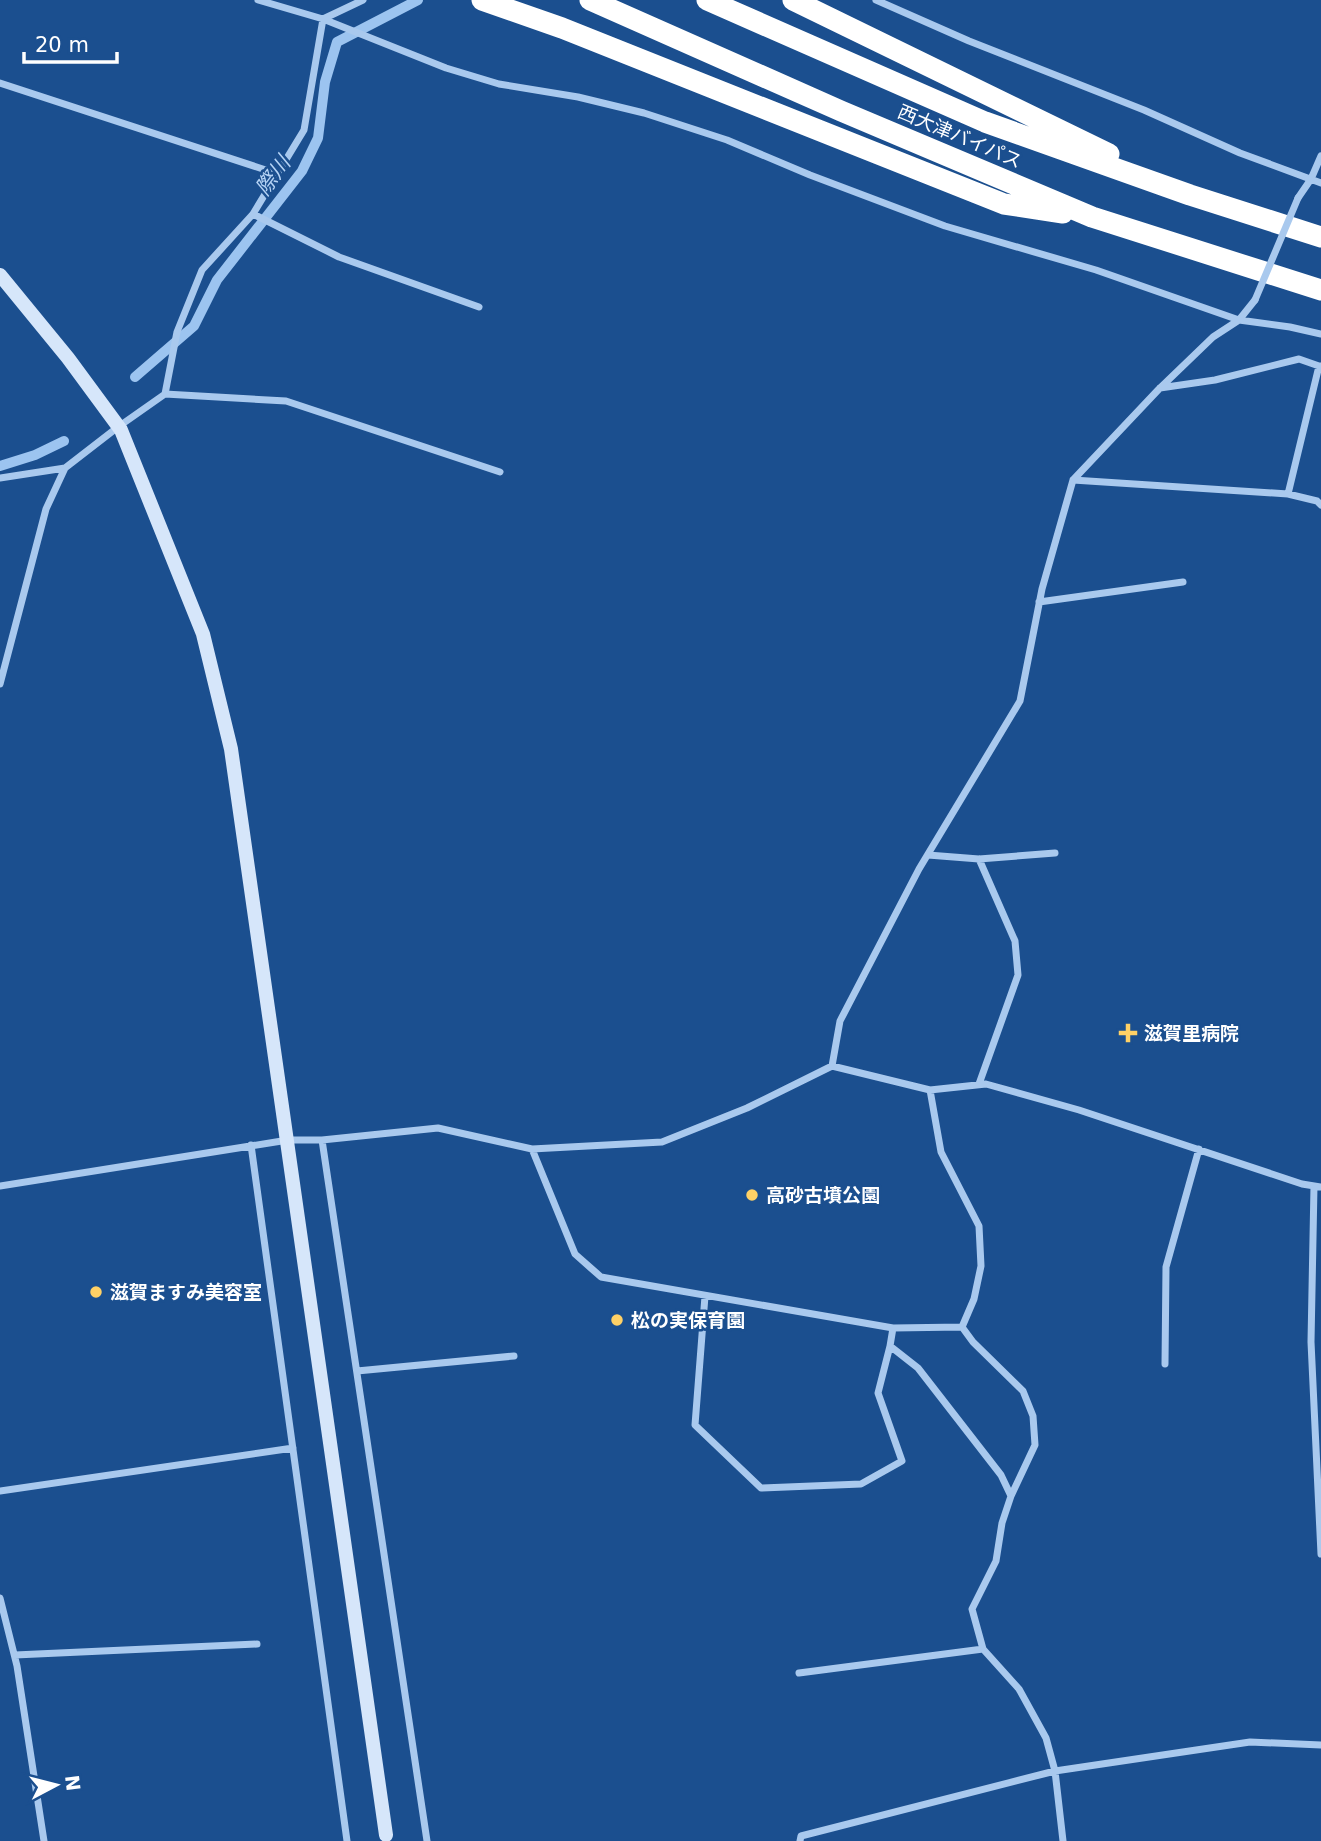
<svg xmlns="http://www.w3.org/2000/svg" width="1321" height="1841" viewBox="0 0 1321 1841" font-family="'DejaVu Sans','Noto Sans JP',sans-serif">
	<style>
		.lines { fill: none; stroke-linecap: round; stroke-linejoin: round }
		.stream { stroke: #9cc4f0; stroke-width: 10 }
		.street { stroke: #a9c9ee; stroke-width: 7 }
		.secondary { stroke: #d6e6fa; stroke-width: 14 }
		.highway { stroke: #fff; stroke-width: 21 }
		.street-bridge { stroke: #a9c9ee; stroke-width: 7 }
		.poi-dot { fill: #ffd166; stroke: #1b4f8f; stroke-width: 2.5 }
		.labels { text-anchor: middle; stroke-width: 5; stroke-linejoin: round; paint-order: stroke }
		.street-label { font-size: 19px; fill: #fff; stroke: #1b4f8f }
		.poi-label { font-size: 19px; font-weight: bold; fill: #fff; stroke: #1b4f8f; text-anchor: start }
		.water-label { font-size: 21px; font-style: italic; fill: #b5d3f5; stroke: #1b4f8f }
	</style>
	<rect width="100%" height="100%" fill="#1b4f8f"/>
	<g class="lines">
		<path class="stream" d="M135,377L194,326L217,280L302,171L318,138L325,82L337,42L418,0
			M0,466L35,455L64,441"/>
		<path class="street" d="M258,0L323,19L446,68L499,84L578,97L644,113L727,140L810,175L945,226L1096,270L1239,320L1290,327L1321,334
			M876,0L969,41L1144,110L1240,153L1321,183
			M0,83L278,174
			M1298,198L1311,179L1321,156
			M253,214L339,257L479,307
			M1160,388L1215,380L1299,359L1319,366
			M165,394L286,401L500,472
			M0,478L65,468
			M1073,480L1288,494L1317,501L1321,505
			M1288,494L1319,366H1321
			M1039,602L1183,582
			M0,684L46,509L65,468L118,427L165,394L177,332L202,270L253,214L304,130L323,19L363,0
			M928,855L979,859L1055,853
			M832,1066L840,1021L919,869L1020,701L1042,589L1073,480L1159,389L1213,337L1239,320L1255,300
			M979,1084L1018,975L1015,941L979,859
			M322,1140L427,1841
			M251,1145L347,1841
			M532,1149L575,1254L601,1277L893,1328L962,1327L974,1299L981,1266L979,1226L941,1152L930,1090
			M0,1186L288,1140H322L438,1128L532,1149L662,1142L747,1108L832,1066L930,1090L986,1084L1079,1110L1302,1184L1321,1187
			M1314,1186L1311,1342L1321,1554
			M705,1296L695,1425L761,1488L861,1484L902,1461L878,1393L890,1346
			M962,1327L973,1342L1023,1391L1033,1416L1035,1445L1011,1496
			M893,1328L890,1346L918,1368L1001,1475L1011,1496L1002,1523L996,1561L972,1609L983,1649L1019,1689L1046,1738L1055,1771L1063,1841
			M1165,1364L1166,1267L1199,1149
			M357,1371L514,1356
			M0,1491L293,1448
			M0,1598L17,1666L44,1841
			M15,1655L257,1644
			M799,1673L983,1649
			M800,1841L801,1836L1055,1771L1250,1742L1321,1745"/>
		<path class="secondary" d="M0,275L68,358L121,430L203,634L231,749L386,1835"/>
		<path class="highway" d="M482,0L562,28L1004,204L1063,213
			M590,0L841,111L1092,217L1321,290
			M707,0L985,122L1190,195L1321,237
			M793,0L1109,154"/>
		<path class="street-bridge" d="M1255,300L1298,198"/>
	</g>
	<g class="poi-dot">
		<path d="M1124.5 1022.5h7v7h7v7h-7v7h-7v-7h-7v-7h7z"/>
		<circle cx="752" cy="1195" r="7"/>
		<circle cx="96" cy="1292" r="7"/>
		<circle cx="617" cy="1320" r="7"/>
	</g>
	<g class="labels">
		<g class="street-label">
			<text transform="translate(960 136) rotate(23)" y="7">西大津バイパス</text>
		</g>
		<g class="poi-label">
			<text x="1144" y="1040">滋賀里病院</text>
			<text x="766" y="1202">高砂古墳公園</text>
			<text x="110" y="1299">滋賀ますみ美容室</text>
			<text x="631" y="1327">松の実保育園</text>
		</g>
		<g class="water-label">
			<text transform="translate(273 176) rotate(-54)" y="7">際川</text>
		</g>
	</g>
	<g transform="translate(56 1785) rotate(83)" stroke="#1b4f8f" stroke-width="5" paint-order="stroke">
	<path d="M0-5L12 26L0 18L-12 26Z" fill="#ffffff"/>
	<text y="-10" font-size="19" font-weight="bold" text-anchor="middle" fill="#ffffff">N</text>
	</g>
	<path d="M24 52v10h93v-10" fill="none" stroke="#ffffff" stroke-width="3.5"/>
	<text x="35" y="52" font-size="21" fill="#ffffff" stroke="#1b4f8f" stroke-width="5" paint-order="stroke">20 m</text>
</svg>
